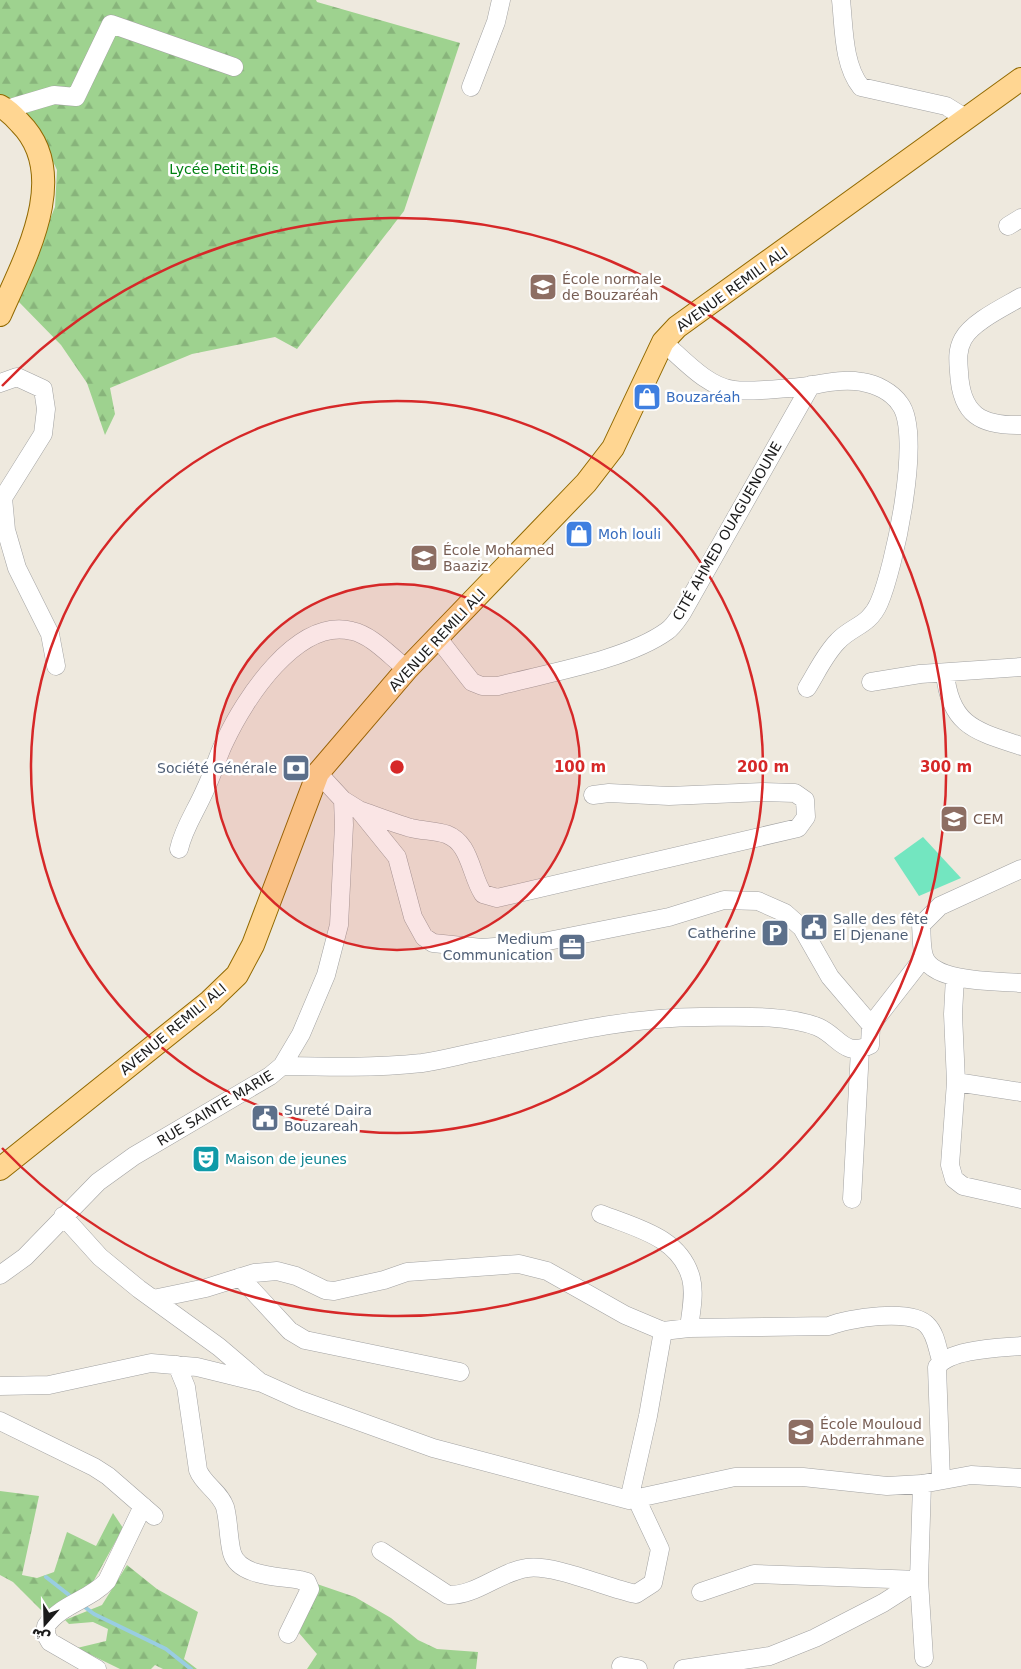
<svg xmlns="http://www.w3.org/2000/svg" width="1021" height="1669" viewBox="0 0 1021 1669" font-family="'DejaVu Sans','Noto Naskh Arabic',sans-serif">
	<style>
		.forest { fill: url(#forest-firs) }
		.pitch { fill: #73e6c0 }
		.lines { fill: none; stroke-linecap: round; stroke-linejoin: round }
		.stream { stroke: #99cde1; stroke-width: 4 }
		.minor-casing { stroke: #a2a2a2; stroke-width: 19 }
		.major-casing { stroke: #916900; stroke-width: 24 }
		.minor { stroke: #fff; stroke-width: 18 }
		.major { stroke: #ffd692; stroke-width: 22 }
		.ring { fill: none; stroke: #d62828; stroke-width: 2.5 }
		.labels { text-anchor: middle; stroke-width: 5; stroke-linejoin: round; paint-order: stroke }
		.park-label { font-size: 14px; fill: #008112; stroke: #fff }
		.education-label { font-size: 14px; fill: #785e54; stroke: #fff; text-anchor: start }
		.street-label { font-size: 14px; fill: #1b1b1b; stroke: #fff }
		.shop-label { font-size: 14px; fill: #366cbe; stroke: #fff; text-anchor: start }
		.service-label { font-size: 14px; fill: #4e5e75; stroke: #fff; text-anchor: end }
		.culture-label { font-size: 14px; fill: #0d838f; stroke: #fff; text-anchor: start }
		.centre { fill: #d62828; stroke: #fff; stroke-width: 2.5 }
		.ring-label { font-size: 15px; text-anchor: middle; font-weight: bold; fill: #d62828; stroke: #fff; stroke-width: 5; stroke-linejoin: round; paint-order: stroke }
	</style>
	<defs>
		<pattern id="forest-firs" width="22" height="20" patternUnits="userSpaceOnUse" patternTransform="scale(1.25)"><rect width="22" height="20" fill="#9ed28f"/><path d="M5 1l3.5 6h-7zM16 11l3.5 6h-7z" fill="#88b47b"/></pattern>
	</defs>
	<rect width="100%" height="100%" fill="#eee9de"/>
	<path class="forest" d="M0,0H316L317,2L460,43L404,211L297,349L275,337L192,354L110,388L115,414L105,435L87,383L61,345L17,300L55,207L57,170L34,122L0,95Z
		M0,1491L39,1496L22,1575L37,1578L54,1572L67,1532L96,1546L113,1513L123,1528L93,1582L46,1615L13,1582L0,1575Z
		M127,1565L157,1589L198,1612L184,1659L197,1669H163L155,1665L151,1669H120L77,1648L106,1641L108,1629L93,1622L69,1624L65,1620L102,1605Z
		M317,1584L355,1597L391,1618L418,1640L437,1649L478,1652L476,1669H307L317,1654L299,1633Z"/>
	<path class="pitch" d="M923,837L961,878L919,896L894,858Z"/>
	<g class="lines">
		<path class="stream" d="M46,1577L69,1595
			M86,1608L94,1614L166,1649L191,1669"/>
		<defs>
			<path id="minor" d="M841,0C844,27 843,65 861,87L946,106L967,119
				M471,87L496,22L501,0
				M7,109L54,95L76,97L111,24L234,67
				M1008,226L1021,218
				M1021,297C1004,307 972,322 963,339C957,350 958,360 959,372C961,415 981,426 1021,425
				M663,342C683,359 707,387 734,390C750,392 796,388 813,385C830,382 845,379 862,382C876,384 892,392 900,404C923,434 894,569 879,603C869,626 852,626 838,641C825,654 817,672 807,688
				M0,383L17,377L43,389L46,409L43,434L3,498L0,508
				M3,498L6,530L17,568L50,634L56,666
				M437,637L472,682L482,686H498C547,673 627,660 667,631C673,627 678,619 682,613L811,385
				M945,673C950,726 976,731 1021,746
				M871,682L920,674L1021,667
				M343,800L359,810L397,857L413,917L424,937L433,943L482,948L533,944L669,917L724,900L758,901L785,913L802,928L830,977L871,1025
				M359,810C376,816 394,823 411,828C431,833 450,828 463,848C472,862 474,880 483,894L497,898L798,828L806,817L805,800L795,793L763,792L669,796L609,793L593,795
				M179,849C184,827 196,811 205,790C213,774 217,757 225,741C244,700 297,617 352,631C372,635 391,657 407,669
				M1021,869L940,906L921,925C922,935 921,947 924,956C932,983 998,981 1021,983
				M955,977L953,1014L956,1082L950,1165L954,1179L963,1186L1021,1199
				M282,1066C329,1067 375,1068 422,1063C443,1060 464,1054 485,1050C556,1035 628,1017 701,1017C736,1017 785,1014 818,1027C839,1036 844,1058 870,1045L871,1025L924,957
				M956,1082L1021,1092
				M852,1199L860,1050
				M601,1214C636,1228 680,1237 691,1278C695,1293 691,1312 689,1328
				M63,1216L100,1257L139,1289L219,1347L260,1382L300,1400L433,1448L629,1500L735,1477H803L887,1486L922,1484L971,1475L1021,1478
				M0,1275L25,1257L98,1182L134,1156L270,1076L282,1066L301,1034L326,975L339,925L344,825L343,800L318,773
				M240,1277L290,1331L305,1340L460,1372
				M153,1299L206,1288L254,1273L277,1271L296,1276L325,1290L334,1291L384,1280L407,1272L519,1264L547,1271L625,1315L663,1331L689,1328L829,1326C848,1318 912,1308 927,1325C936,1334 937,1348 941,1360
				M177,1365L186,1387L198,1470C203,1484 220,1492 225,1507C229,1522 228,1538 232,1553C239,1577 280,1576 300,1580L307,1582L310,1589L288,1634
				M0,1386L49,1385L151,1363L197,1367L258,1382
				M0,1421L94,1467L108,1476L154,1516
				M941,1480L937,1367C949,1349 1000,1348 1021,1346
				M922,1484L919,1580L924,1658
				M629,1500L648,1416L663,1331
				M381,1551L448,1595C476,1596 499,1572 527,1568C554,1564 607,1588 636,1594L653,1583L660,1549L637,1500
				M621,1666L638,1669
				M97,1669L50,1642L46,1635V1626C61,1604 90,1600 107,1581L143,1506
				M683,1669L770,1656L815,1638L883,1603L919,1580L754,1574L701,1592"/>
			<path id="major" d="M0,106C8,110 14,116 20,123C72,175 24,260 0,315
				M0,1169L210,1001L237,975L253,945L318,773L407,669L586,483L613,448L663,342L677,327L1021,79"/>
		</defs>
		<use href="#minor" class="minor-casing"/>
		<use href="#major" class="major-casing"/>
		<use href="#minor" class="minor"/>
		<use href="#major" class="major"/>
	</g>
	<circle cx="397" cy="767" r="183" fill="#d62828" fill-opacity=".12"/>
	<g class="ring">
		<circle cx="397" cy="767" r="183"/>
		<circle cx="397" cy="767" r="366"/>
		<path d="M2 386A549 549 0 1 1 2 1148"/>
	</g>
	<defs>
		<symbol id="university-square" viewBox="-11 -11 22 22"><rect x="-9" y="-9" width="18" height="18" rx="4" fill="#8d6e63" stroke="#fff"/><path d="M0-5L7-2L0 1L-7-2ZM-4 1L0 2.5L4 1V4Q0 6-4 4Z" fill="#fff"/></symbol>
		<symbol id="shop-square" viewBox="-11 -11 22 22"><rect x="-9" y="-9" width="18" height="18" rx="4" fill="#3f7fe0" stroke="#fff"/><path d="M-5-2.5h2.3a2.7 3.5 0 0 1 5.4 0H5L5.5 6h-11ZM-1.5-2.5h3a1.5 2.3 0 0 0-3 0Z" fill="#fff"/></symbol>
		<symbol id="school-square" viewBox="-11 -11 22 22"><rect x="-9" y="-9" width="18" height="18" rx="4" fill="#8d6e63" stroke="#fff"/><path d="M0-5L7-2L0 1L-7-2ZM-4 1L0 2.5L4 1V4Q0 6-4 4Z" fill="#fff"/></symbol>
		<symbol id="bank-square" viewBox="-11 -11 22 22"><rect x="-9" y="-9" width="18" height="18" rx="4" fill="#5c6f8a" stroke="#fff"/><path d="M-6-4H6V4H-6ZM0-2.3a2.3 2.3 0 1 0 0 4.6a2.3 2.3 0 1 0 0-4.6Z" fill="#fff"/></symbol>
		<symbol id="civic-square" viewBox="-11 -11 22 22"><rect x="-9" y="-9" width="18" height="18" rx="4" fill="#5c6f8a" stroke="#fff"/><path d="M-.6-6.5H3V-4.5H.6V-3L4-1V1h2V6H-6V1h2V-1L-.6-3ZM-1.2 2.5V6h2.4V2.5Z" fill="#fff"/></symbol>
		<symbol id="parking-square" viewBox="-11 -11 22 22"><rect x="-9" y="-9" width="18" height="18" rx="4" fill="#5c6f8a" stroke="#fff"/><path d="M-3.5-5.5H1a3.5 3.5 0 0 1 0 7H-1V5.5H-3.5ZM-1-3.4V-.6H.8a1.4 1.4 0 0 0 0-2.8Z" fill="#fff"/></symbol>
		<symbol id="office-square" viewBox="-11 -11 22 22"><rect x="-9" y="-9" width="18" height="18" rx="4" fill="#5c6f8a" stroke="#fff"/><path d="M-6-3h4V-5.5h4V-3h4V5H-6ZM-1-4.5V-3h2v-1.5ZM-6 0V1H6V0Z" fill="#fff"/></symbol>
		<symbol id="theatre-square" viewBox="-11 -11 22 22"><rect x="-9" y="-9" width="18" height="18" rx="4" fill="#0f9aa8" stroke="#fff"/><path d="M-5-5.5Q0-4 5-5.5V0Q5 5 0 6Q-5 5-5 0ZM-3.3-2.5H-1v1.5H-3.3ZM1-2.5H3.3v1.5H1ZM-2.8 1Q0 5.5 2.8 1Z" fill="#fff"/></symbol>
	</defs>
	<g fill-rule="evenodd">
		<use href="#university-square" x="527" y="271" width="32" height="32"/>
		<use href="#shop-square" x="631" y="381" width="32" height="32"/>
		<use href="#shop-square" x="563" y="518" width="32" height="32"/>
		<use href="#school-square" x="408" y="542" width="32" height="32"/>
		<use href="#bank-square" x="280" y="752" width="32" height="32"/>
		<use href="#school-square" x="938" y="803" width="32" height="32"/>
		<use href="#civic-square" x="798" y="911" width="32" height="32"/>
		<use href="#parking-square" x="759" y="917" width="32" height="32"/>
		<use href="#office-square" x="556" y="931" width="32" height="32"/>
		<use href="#civic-square" x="249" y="1102" width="32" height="32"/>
		<use href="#theatre-square" x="190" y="1143" width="32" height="32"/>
		<use href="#school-square" x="785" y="1416" width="32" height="32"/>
	</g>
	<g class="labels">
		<g class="park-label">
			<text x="224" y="174">Lycée Petit Bois</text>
		</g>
		<g class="education-label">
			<text x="562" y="284">École normale<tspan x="562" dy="16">de Bouzaréah</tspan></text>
			<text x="443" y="555">École Mohamed<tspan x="443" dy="16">Baaziz</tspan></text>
			<text x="973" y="824">CEM</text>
			<text x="820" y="1429">École Mouloud<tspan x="820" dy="16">Abderrahmane</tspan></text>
		</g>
		<g class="street-label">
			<text transform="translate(732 289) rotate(-36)" y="5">AVENUE REMILI ALI</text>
			<text transform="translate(727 531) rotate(-60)" y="5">CITÉ AHMED OUAGUENOUNE</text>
			<text transform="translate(437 640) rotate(-47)" y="5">AVENUE REMILI ALI</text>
			<text transform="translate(173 1029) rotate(-40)" y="5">AVENUE REMILI ALI</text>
			<text transform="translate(215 1108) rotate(-31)" y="5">RUE SAINTE MARIE</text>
		</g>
		<g class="shop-label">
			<text x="666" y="402">Bouzaréah</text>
			<text x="598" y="539">Moh louli</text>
		</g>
		<g class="service-label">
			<text x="277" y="773">Société Générale</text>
			<text x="833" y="924" text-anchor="start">Salle des fête<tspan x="833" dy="16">El Djenane</tspan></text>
			<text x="756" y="938">Catherine</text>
			<text x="553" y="944">Medium<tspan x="553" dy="16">Communication</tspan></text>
			<text x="284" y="1115" text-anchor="start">Sureté Daira<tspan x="284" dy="16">Bouzareah</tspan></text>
		</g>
		<g class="culture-label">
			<text x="225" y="1164">Maison de jeunes</text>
		</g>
	</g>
	<circle cx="397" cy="767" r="8" class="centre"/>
	<g class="ring-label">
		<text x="580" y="772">100 m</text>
		<text x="763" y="772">200 m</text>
		<text x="946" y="772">300 m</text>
	</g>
	<g transform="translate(45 1624) rotate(200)" stroke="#ffffff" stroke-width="4" paint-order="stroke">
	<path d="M0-4L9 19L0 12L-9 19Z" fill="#1b1b1b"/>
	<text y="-8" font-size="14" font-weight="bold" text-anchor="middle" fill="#1b1b1b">ش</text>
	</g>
</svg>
